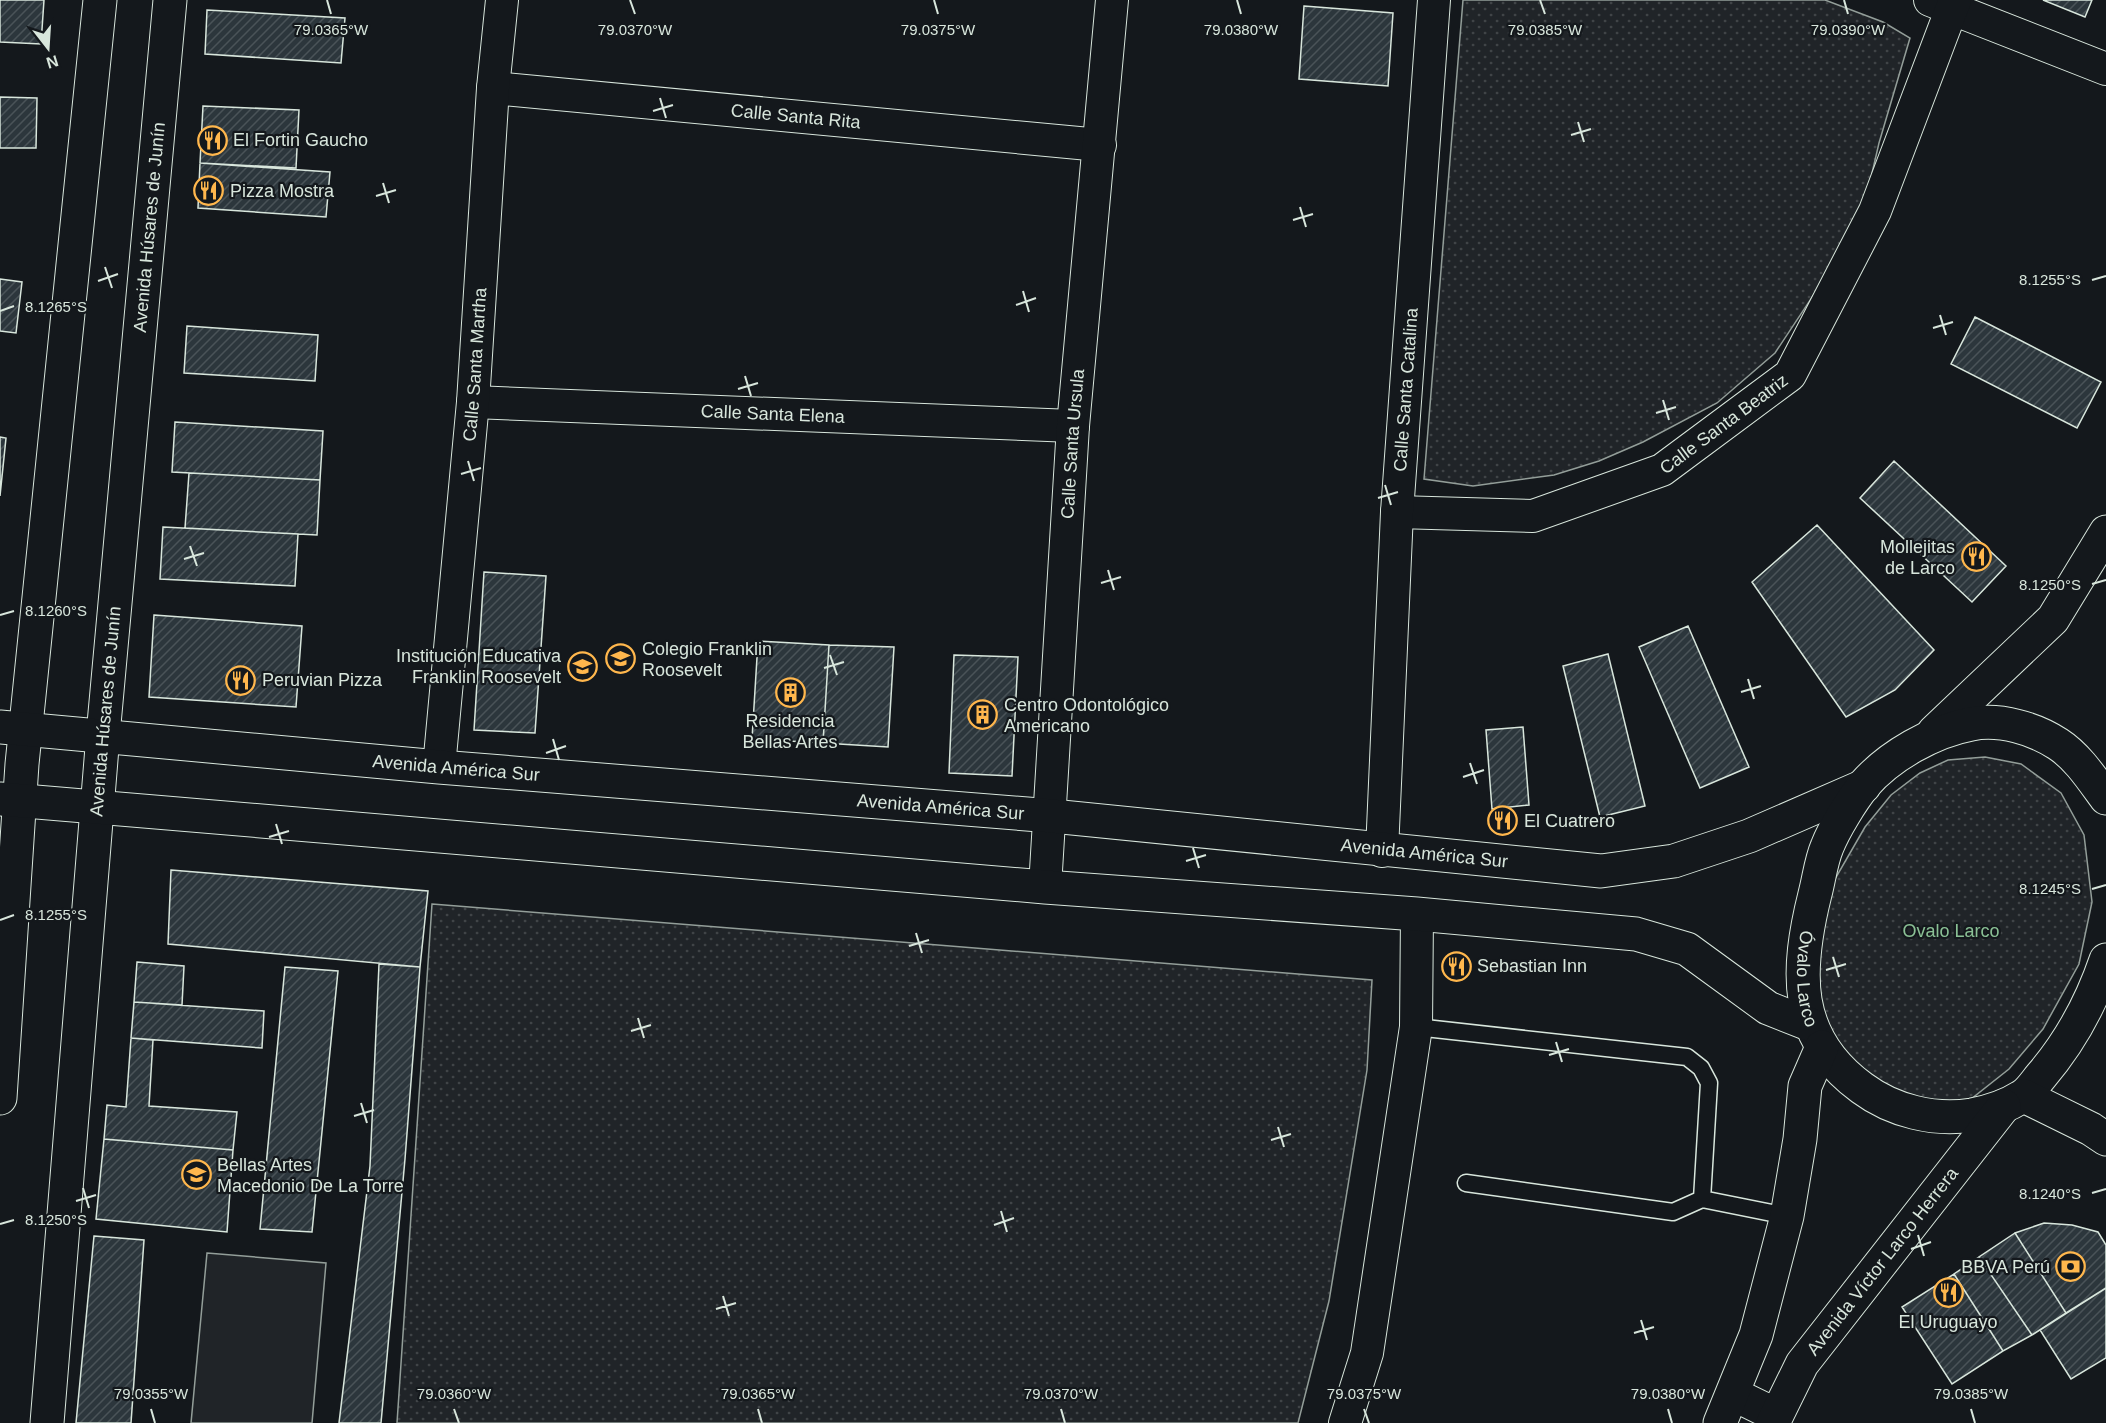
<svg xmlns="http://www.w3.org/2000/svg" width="2106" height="1423" viewBox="0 0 2106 1423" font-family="Arial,sans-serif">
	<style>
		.park { fill: url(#park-dots); stroke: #939e99; stroke-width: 1.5 }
		.pitch { fill: #202428; stroke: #939e99; stroke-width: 1.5 }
		.building { fill: url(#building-hatch); stroke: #d8e6dc; stroke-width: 1.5 }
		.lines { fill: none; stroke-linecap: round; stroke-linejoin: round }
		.service-casing { stroke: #d8e6dc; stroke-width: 19 }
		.minor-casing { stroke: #d8e6dc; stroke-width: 34 }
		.tertiary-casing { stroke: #d8e6dc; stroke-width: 35 }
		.primary-casing { stroke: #d8e6dc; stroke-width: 35 }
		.service { stroke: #14181c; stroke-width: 16 }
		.minor { stroke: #14181c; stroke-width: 32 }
		.tertiary { stroke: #14181c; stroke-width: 33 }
		.primary { stroke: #14181c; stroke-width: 33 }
		.ticks { fill: none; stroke: #d8e6dc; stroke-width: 2 }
		.labels { text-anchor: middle; stroke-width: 4.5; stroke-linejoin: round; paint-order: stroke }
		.street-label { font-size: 18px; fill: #d8e6dc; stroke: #14181c }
		.poi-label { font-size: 18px; fill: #d8e6dc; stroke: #14181c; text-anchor: start }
		.park-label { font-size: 18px; fill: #8ac095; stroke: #14181c }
		.ticks-label { font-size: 15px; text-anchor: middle; fill: #d8e6dc; stroke: #14181c; stroke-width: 4.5; stroke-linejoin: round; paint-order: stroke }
	</style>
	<defs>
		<pattern id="park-dots" width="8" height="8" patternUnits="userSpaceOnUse" patternTransform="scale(1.5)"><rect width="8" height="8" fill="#202428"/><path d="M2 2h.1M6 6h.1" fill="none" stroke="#404447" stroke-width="1.8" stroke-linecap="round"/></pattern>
		<pattern id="building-hatch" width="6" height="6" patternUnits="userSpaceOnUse" patternTransform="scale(1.5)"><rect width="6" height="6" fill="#2c363c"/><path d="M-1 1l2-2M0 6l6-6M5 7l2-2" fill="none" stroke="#4a5358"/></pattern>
	</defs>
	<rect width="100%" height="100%" fill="#14181c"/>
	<path class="park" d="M1463,0H1825L1883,22L1910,38L1879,143L1860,225L1775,353L1717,403L1643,442L1599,461L1554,475L1473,486L1424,479Z
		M1985,757L2021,764L2061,793L2084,835L2092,902L2079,964L2043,1029L2009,1069L1971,1099L1927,1108L1836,1070L1811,961L1824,898L1865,827L1891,795L1920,773L1948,760Z
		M432,904L1372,980L1367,1070L1329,1301L1298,1423H397Z"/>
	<path class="pitch" d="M207,1253L326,1263L312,1423H191Z"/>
	<path class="building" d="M0,0H44L41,44L0,42Z
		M2043,0H2092L2085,17Z
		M1304,6L1393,13L1388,86L1299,79Z
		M207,10L345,18L341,63L205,54Z
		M0,97L37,98L36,148H0Z
		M203,106L299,110L296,168L200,163Z
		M200,163L330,172L326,217L198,208Z
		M0,279L22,282L16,333L0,331Z
		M1975,317L2101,382L2077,428L1951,364Z
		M187,326L318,335L315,381L184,373Z
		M175,422L323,431L320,480L172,472Z
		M0,437L6,438L0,496Z
		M1894,461L2006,566L1972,602L1860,498Z
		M189,473L320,480L317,535L185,528Z
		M1817,525L1934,650L1895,690L1846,717L1752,582Z
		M163,527L298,534L295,586L160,579Z
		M484,572L546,576L535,733L474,730Z
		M154,615L302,626L296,707L149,697Z
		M1688,626L1749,767L1700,788L1639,647Z
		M758,641L829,645L823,743L752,739Z
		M829,645L894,647L888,747L823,743Z
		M1608,654L1645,806L1600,817L1563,666Z
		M954,655L1018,657L1012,776L949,773Z
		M1523,727L1529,805L1492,809L1486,730Z
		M171,870L428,891L420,967L168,944Z
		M137,962L184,966L182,1005L134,1002Z
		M379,964L420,967L405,1159L381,1423H339L370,1166Z
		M285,967L338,971L312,1232L260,1229Z
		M134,1002L264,1011L262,1048L131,1038Z
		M131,1038L153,1040L149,1106L237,1112L233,1150L104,1139L107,1105L126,1107Z
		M104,1139L233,1150L227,1232L96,1219Z
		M2044,1223L2072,1225L2098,1232L2106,1245V1288L2066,1313L2015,1233Z
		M2015,1233L2066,1313L2032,1335L1979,1257Z
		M94,1236L144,1240L131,1423H76Z
		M1979,1257L2032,1335L2003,1351L1954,1274Z
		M1954,1274L2003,1351L1952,1384L1902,1307Z
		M2106,1288V1358L2071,1379L2040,1330Z"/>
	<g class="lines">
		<defs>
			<path id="service" d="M1416,1027L1687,1057L1701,1068L1709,1083L1702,1199L1673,1212L1466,1183
				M1702,1199L1787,1216"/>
			<g id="minor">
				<path d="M1930,0L2106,69"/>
				<path id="s1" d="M493,88L1100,145"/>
				<path id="s2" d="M473,402L1073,426"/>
				<path id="s3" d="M1397,512L1533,516L1662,470L1790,375L1875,211L1955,0"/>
				<path id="s4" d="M439,767L473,402L493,88L502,0"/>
				<path id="s5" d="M1382,851L1397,512L1434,0"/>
				<path id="s6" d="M1045,887L1073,426L1112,0"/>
				<path d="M1345,1423L1367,1353L1416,1027L1417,914"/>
			</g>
			<g id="tertiary">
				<path d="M0,1098L22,764L100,0"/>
				<path d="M1733,1394L1776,1415"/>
				<path id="s7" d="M47,1423L103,735L170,0"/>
			</g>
			<g id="primary">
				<path id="s8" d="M0,727L439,767L1052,816L1601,871L1674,861L1749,836L1864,786"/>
				<path d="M1934,732L2053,619L2106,532"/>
				<path id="s9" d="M2106,798C2092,779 2078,757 2058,744C2035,729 2000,718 1971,724C1933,731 1889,756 1864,785C1852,800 1834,829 1827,847C1821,861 1819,879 1815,894C1796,970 1792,1037 1862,1088C1893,1111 1934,1121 1972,1115C1988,1112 2007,1106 2021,1097C2029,1093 2035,1083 2041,1076C2071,1041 2091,1004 2106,960"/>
				<path d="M0,799L1045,887L1417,914L1636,934L1687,949L1768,1008L1811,1025"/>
				<path d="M2024,1096L2091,1129L2106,1139"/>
				<path d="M1720,1423L1756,1335L1787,1216L1800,1139L1805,1086L1822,1047"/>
				<path id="s10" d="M1773,1423L1802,1364L2004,1106"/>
			</g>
		</defs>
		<use href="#service" class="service-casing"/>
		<use href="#minor" class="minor-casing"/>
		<use href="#tertiary" class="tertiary-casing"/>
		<use href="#primary" class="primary-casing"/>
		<use href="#service" class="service"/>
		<use href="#minor" class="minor"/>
		<use href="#tertiary" class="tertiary"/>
		<use href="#primary" class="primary"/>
	</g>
	<path class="ticks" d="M327,0L331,14M630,0L635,14M934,0L938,14M1237,0L1241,14M1540,0L1545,14M1844,0L1848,14M660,98L666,118M653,111L673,105M1578,122L1584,142M1571,135L1591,129M383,183L389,203M376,196L396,190M1300,207L1306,227M1293,220L1313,214M105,267L112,288M2092,280L2106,276M98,281L118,274M1023,291L1029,312M1016,305L1036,298M0,311L14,306M1940,315L1946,335M1933,328L1953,322M745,376L751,396M738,389L758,383M1663,400L1669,420M1656,413L1676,407M468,461L474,481M461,474L481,468M1385,485L1391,505M1378,498L1398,492M190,546L197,566M184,559L204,553M1108,570L1114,590M1101,583L1121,577M2092,584L2106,580M0,615L14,611M830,655L837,675M824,668L844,662M1748,679L1754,699M1741,692L1761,686M553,739L559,760M546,753L566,746M1470,763L1477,784M1463,777L1484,770M276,824L282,844M269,837L289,831M1193,848L1199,868M1186,861L1206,855M2092,889L2106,885M0,920L14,915M916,933L922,953M909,946L929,940M1833,957L1839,977M1826,970L1846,964M638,1018L644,1038M631,1031L651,1025M1556,1042L1562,1062M1549,1055L1569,1049M361,1103L367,1123M354,1116L374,1110M1278,1127L1284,1147M1271,1140L1291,1134M83,1188L89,1208M2092,1193L2106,1189M76,1201L96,1195M1001,1211L1007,1232M0,1224L14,1220M994,1225L1014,1218M1918,1235L1924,1256M1911,1249L1931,1242M723,1296L729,1316M716,1309L736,1303M1641,1320L1647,1340M1634,1333L1654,1327M151,1409L155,1423M454,1409L459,1423M758,1409L762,1423M1061,1409L1065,1423M1364,1409L1369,1423M1668,1409L1672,1423M1971,1409L1975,1423"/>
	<defs>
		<symbol id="restaurant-ring" viewBox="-11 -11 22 22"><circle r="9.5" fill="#14181c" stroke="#ffb74d" stroke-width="1.5"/><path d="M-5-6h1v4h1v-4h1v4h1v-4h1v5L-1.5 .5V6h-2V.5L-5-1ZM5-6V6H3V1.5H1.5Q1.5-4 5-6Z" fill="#ffb74d"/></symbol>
		<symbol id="school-ring" viewBox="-11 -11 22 22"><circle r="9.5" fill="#14181c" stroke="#ffb74d" stroke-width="1.5"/><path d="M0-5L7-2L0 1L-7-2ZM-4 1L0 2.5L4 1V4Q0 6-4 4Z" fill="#ffb74d"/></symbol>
		<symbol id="building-ring" viewBox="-11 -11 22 22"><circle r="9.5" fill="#14181c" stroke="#ffb74d" stroke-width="1.5"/><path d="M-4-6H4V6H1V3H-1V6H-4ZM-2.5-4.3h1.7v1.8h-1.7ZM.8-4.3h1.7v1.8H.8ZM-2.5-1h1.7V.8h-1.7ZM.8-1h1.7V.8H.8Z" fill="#ffb74d"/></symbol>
		<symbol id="bank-ring" viewBox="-11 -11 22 22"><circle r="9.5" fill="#14181c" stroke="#ffb74d" stroke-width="1.5"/><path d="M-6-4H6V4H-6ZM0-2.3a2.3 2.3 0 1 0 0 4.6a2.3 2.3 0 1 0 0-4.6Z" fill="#ffb74d"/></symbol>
	</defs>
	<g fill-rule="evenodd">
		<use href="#restaurant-ring" x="196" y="124" width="33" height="33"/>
		<use href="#restaurant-ring" x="192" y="174" width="33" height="33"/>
		<use href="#restaurant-ring" x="1960" y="540" width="33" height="33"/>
		<use href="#school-ring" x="604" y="642" width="33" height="33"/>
		<use href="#school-ring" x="566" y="650" width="33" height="33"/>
		<use href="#restaurant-ring" x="224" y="664" width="33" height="33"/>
		<use href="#building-ring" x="774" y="676" width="33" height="33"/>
		<use href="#building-ring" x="966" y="698" width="33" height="33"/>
		<use href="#restaurant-ring" x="1486" y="804" width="33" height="33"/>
		<use href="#restaurant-ring" x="1440" y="950" width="33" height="33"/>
		<use href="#school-ring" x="180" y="1158" width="33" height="33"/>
		<use href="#bank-ring" x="2054" y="1250" width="33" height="33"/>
		<use href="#restaurant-ring" x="1932" y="1276" width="33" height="33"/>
	</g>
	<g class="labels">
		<g class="street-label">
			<text dy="6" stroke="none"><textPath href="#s1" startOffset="304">Calle Santa Rita</textPath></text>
			<text dy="6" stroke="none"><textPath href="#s7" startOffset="1200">Avenida Húsares de Junín</textPath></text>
			<text dy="6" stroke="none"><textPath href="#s4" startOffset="404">Calle Santa Martha</textPath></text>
			<text dy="6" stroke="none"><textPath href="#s5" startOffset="462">Calle Santa Catalina</textPath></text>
			<text dy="6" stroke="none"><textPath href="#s2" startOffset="300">Calle Santa Elena</textPath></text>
			<text dy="6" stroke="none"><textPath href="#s3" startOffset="350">Calle Santa Beatriz</textPath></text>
			<text dy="6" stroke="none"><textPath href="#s6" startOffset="444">Calle Santa Ursula</textPath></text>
			<text dy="6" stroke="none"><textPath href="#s7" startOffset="714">Avenida Húsares de Junín</textPath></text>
			<text dy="6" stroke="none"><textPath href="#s8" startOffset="458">Avenida América Sur</textPath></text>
			<text dy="6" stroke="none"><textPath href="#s8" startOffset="944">Avenida América Sur</textPath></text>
			<text dy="6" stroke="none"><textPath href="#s8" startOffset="1430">Avenida América Sur</textPath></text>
			<text dy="6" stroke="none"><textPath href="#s9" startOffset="496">Óvalo Larco</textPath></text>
			<text dy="6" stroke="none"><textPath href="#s10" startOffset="196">Avenida Víctor Larco Herrera</textPath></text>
		</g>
		<g class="poi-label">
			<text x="233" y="146">El Fortin Gaucho</text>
			<text x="230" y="197">Pizza Mostra</text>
			<text x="1955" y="553" text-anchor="end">Mollejitas<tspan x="1955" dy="21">de Larco</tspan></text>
			<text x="642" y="655">Colegio Franklin<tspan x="642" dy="21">Roosevelt</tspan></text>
			<text x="561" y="662" text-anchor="end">Institución Educativa<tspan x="561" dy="21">Franklin Roosevelt</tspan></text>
			<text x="262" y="686">Peruvian Pizza</text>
			<text x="1004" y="711">Centro Odontológico<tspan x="1004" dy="21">Americano</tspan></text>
			<text x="790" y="727" text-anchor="middle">Residencia<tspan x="790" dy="21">Bellas Artes</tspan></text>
			<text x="1524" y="827">El Cuatrero</text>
			<text x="1477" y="972">Sebastian Inn</text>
			<text x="217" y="1171">Bellas Artes<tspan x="217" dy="21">Macedonio De La Torre</tspan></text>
			<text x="2050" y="1273" text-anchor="end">BBVA Perú</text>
			<text x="1948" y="1328" text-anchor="middle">El Uruguayo</text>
		</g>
		<g class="park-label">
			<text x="1951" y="937">Ovalo Larco</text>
		</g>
	</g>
	<g class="ticks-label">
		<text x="331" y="35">79.0365°W</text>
		<text x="635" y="35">79.0370°W</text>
		<text x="938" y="35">79.0375°W</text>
		<text x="1241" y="35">79.0380°W</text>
		<text x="1545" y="35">79.0385°W</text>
		<text x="1848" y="35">79.0390°W</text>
		<text x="2050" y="285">8.1255°S</text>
		<text x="56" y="312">8.1265°S</text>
		<text x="2050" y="590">8.1250°S</text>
		<text x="56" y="616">8.1260°S</text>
		<text x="2050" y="894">8.1245°S</text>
		<text x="56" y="920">8.1255°S</text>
		<text x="2050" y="1199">8.1240°S</text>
		<text x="56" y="1225">8.1250°S</text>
		<text x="151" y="1399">79.0355°W</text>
		<text x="454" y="1399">79.0360°W</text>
		<text x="758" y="1399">79.0365°W</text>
		<text x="1061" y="1399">79.0370°W</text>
		<text x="1364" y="1399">79.0375°W</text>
		<text x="1668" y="1399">79.0380°W</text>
		<text x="1971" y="1399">79.0385°W</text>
	</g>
	<g transform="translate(48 48) rotate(163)" stroke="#14181c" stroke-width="4.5" paint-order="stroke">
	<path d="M0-4.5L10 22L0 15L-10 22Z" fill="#d8e6dc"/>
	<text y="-9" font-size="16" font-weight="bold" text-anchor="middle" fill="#d8e6dc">N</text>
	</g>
</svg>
